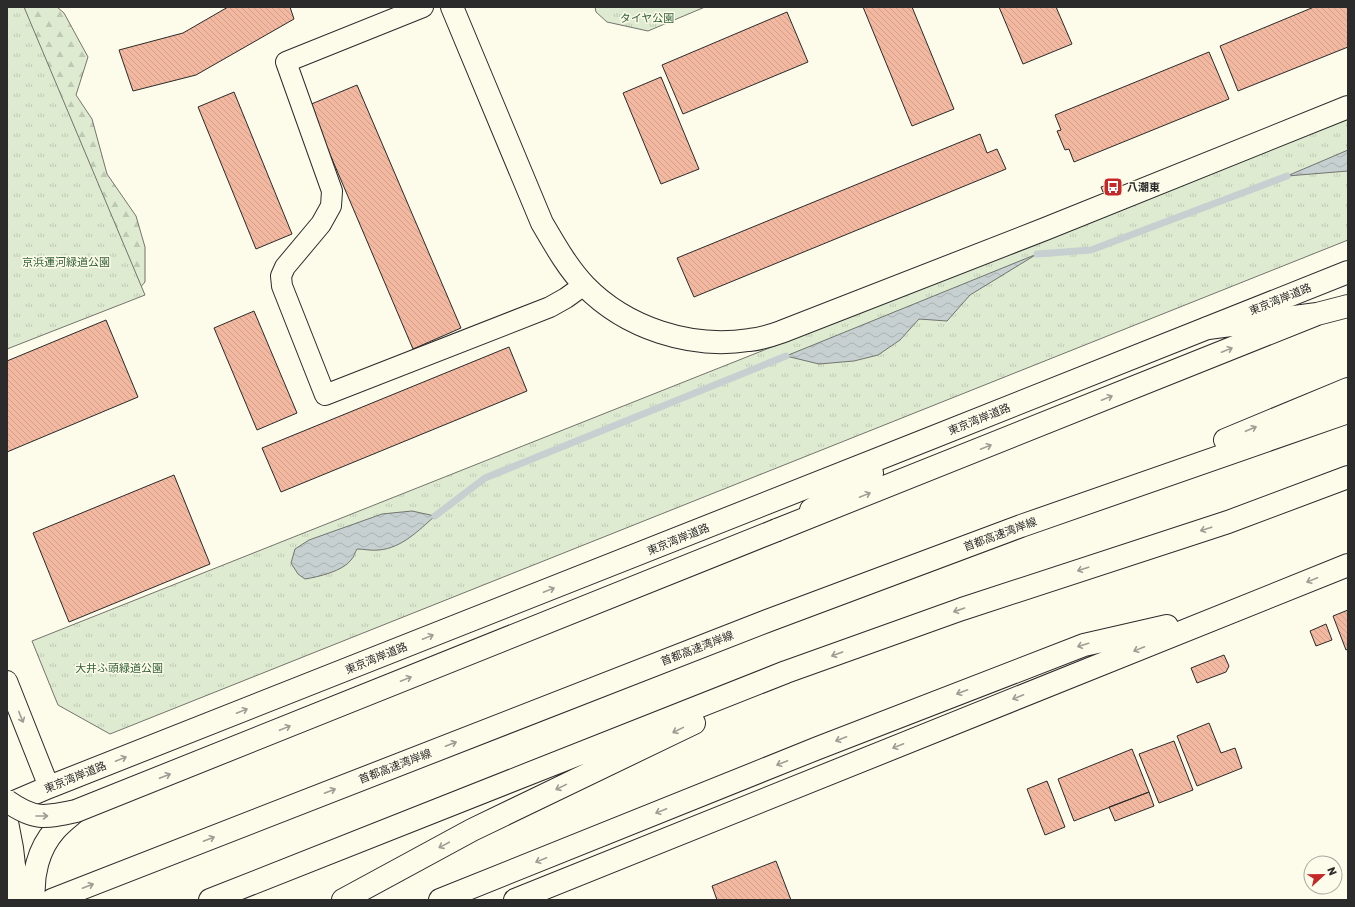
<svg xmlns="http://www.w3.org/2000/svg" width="1355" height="907" viewBox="0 0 1355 907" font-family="Rubik,'Noto Sans JP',sans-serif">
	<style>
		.forest { fill: url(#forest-firs); stroke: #74746e }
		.park { fill: url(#park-tufts); stroke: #74746e }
		.water { fill: url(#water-waves); stroke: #74746e }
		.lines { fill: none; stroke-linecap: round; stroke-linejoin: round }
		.stream { stroke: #c7d0d0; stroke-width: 7 }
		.building { fill: url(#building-back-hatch); stroke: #2b2b2b }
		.minor-casing { stroke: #2b2b2b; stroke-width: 22 }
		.tertiary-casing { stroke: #2b2b2b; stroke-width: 24 }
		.trunk-casing { stroke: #2b2b2b; stroke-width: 24 }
		.motorway-casing { stroke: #2b2b2b; stroke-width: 24 }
		.minor { stroke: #fdfbea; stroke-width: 20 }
		.tertiary { stroke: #fdfbea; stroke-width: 22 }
		.trunk { stroke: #fdfbea; stroke-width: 22 }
		.motorway { stroke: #fdfbea; stroke-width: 22 }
		.trunk-bridge-casing { stroke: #2b2b2b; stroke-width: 24; stroke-linecap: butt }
		.trunk-bridge { stroke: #fdfbea; stroke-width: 22 }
		.oneway { stroke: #9e9d94 }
		.labels { text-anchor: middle; stroke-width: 3; stroke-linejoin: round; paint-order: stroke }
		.park-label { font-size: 11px; fill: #34623c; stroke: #fdfbea }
		.poi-label { font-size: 11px; font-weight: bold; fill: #2b2b2b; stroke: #fdfbea; text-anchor: start }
		.street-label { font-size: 11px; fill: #2b2b2b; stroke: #fdfbea }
	</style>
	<defs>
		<pattern id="forest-firs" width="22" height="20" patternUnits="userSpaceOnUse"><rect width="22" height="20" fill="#deebd1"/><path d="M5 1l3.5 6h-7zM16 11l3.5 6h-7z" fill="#bfcab4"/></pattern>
		<pattern id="park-tufts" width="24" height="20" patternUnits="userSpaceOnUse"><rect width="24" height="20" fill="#deebd1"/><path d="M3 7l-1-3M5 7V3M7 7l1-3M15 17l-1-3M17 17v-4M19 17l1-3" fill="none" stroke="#bfcab4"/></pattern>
		<pattern id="water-waves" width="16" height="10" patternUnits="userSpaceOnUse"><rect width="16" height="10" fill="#c7d0d0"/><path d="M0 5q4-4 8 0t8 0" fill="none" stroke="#abb3b3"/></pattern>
		<pattern id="building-back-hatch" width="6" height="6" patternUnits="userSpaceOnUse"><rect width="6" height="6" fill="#f2b8a0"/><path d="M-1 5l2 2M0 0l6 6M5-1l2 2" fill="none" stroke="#d09e8a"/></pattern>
	</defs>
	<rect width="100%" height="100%" fill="#fdfbea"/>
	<path class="forest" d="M7,7H57L64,13L88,57L76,95L92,119L107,174L136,216L145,247V282L137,291Z"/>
	<path class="park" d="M7,7H24L145,295L7,349Z
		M595,7H705L648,31L607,22L596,12Z
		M1348,118V240L110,734L58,705L32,641Z"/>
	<path class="water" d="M1348,150V171L1287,176Z
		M1037,254L970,295L947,321L919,319L900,340L878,355L854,361L819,364L786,356Z
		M412,511L435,516C419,530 402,548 379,550C372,551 364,549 357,549C355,552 354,557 351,560C343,571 318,577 305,579L298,574L291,563L295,549L309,540L382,514Z"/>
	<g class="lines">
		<path class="stream" d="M1037,254L1091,250L1287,176
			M435,516L485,478L786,356"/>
	</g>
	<path class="building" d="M228,7H290L294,19L196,75L133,91L119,50L183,33Z
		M863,7H912L954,109L912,126Z
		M999,7H1056L1072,44L1023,64Z
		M1314,7H1348V47L1238,91L1220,46Z
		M787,12L808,62L683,114L662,65Z
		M1209,52L1229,99L1074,162L1069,149L1065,150L1057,131L1061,130L1055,115Z
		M661,77L699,169L661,184L623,93Z
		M357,85L461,328L413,349L309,105Z
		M234,92L292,234L256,249L198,107Z
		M980,134L987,153L997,149L1006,169L694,297L677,258Z
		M1114,182L1116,187L1103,192L1101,187Z
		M254,311L297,413L257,430L214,328Z
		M106,320L138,397L7,452V361Z
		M509,347L527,391L281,492L262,448Z
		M174,475L210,564L69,622L33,533Z
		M1348,610V649L1346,650L1333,616Z
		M1326,624L1332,640L1316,646L1310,631Z
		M1224,655L1229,666L1226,672L1197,683L1191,668Z
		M1209,723L1221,753L1235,748L1242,768L1197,786L1177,736Z
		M1174,741L1193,790L1159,803L1139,754Z
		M1132,749L1149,792L1074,821L1058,779Z
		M1047,781L1065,827L1045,835L1027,789Z
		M1149,792L1154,806L1115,821L1109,807Z
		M776,861L791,900H717L712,886Z"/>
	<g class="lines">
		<defs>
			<path id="minor" d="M423,7L286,62L332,191L331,206L321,224L285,267L281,276L282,286L325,395L550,307L566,298L584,285
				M7,681L49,787"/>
			<path id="tertiary" d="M452,7L542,223C555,245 567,267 585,286C626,328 690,349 749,340C760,339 770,336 781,332L1045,229L1348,107"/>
			<path id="trunk" d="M811,510L872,473
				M7,805L49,787L926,440L1348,272
				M7,822L12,848L18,900
				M34,900C32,876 38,849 55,830C61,823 69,817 76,811
				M440,900L818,748L1084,645L1167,626
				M515,900L1348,565"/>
			<path id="motorway" d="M1208,328L1317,314L1348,306
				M1225,440L1348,389
				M777,530L1317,314
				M52,900L767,621L1021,526L1348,412
				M210,900L786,672L962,609L1228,522L1348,477
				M343,900L472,830L694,723"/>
		</defs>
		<use href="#minor" class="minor-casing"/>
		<use href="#tertiary" class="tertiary-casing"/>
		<use href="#trunk" class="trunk-casing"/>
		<use href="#motorway" class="motorway-casing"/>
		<use href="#minor" class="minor"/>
		<use href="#tertiary" class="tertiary"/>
		<use href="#trunk" class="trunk"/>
		<use href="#motorway" class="motorway"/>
		<defs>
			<path id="trunk-bridge" d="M7,801C34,820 44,818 76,811L777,530"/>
		</defs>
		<use href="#trunk-bridge" class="trunk-bridge-casing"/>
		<use href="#trunk-bridge" class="trunk-bridge"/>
	</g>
	<defs><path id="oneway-shaft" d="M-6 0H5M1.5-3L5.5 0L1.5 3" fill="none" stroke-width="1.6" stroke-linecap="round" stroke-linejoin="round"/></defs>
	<g class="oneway">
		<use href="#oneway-shaft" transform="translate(1227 350) rotate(-22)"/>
		<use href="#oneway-shaft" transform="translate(1107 398) rotate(-22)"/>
		<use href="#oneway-shaft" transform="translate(1251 429) rotate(-23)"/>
		<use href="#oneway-shaft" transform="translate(986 447) rotate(-22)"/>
		<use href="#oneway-shaft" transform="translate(865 495) rotate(-22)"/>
		<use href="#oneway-shaft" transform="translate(1206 529) rotate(162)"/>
		<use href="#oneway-shaft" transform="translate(1083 569) rotate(162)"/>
		<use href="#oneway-shaft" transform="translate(1312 580) rotate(158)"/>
		<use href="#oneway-shaft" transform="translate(549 590) rotate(-22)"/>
		<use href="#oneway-shaft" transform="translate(959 610) rotate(161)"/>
		<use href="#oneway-shaft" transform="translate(428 637) rotate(-22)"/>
		<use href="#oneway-shaft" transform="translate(1083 645) rotate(163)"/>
		<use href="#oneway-shaft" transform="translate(1139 649) rotate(158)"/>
		<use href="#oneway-shaft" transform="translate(837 654) rotate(160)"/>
		<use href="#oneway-shaft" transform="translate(406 679) rotate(-22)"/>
		<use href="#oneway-shaft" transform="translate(962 692) rotate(159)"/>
		<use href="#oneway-shaft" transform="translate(1018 697) rotate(158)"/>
		<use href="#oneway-shaft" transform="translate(242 711) rotate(-22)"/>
		<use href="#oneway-shaft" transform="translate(21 717) rotate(68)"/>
		<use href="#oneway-shaft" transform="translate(285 728) rotate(-22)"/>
		<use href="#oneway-shaft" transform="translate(678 730) rotate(154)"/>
		<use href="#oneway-shaft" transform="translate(841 739) rotate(159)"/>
		<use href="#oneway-shaft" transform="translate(451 744) rotate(-21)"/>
		<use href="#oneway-shaft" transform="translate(898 746) rotate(158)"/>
		<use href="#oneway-shaft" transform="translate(121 759) rotate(-22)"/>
		<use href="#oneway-shaft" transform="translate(782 763) rotate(158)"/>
		<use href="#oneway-shaft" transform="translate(165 776) rotate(-21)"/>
		<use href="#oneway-shaft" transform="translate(561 787) rotate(154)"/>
		<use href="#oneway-shaft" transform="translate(330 791) rotate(-21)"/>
		<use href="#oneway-shaft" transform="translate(661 811) rotate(158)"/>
		<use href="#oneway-shaft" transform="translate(42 816)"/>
		<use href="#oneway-shaft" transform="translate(209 839) rotate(-21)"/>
		<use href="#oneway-shaft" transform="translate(444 845) rotate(152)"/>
		<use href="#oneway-shaft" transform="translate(541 860) rotate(158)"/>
		<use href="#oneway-shaft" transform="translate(88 886) rotate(-21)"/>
	</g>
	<defs>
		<symbol id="bus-square" viewBox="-11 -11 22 22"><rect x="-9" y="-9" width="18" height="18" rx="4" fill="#c62828" stroke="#fdfbea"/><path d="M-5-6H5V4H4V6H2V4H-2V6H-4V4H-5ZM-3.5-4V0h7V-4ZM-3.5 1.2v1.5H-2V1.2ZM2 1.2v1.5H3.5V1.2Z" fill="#fff"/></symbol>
	</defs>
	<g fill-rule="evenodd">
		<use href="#bus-square" x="1102" y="176" width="22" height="22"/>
	</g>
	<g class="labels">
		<g class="park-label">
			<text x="647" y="22">タイヤ公園</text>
			<text x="66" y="266">京浜運河緑道公園</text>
			<text x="119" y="672">大井ふ頭緑道公園</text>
		</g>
		<g class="poi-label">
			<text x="1127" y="191">八潮東</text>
		</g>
		<g class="street-label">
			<text transform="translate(1280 299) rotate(-22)" y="4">東京湾岸道路</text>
			<text transform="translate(979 419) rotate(-22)" y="4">東京湾岸道路</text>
			<text transform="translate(1000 534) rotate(-20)" y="4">首都高速湾岸線</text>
			<text transform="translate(678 539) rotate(-22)" y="4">東京湾岸道路</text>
			<text transform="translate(697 648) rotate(-21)" y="4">首都高速湾岸線</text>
			<text transform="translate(376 658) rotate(-22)" y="4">東京湾岸道路</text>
			<text transform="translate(395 766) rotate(-21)" y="4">首都高速湾岸線</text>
			<text transform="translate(75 777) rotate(-22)" y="4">東京湾岸道路</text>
		</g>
	</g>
	<rect width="1355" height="907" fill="none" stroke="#2b2b2b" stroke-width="16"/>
	<g transform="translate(1323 875) rotate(68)"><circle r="19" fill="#fdfbea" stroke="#a9a89e"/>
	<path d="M0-3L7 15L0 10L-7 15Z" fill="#c62828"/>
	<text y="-6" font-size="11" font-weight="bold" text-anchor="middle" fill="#2b2b2b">N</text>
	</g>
</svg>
